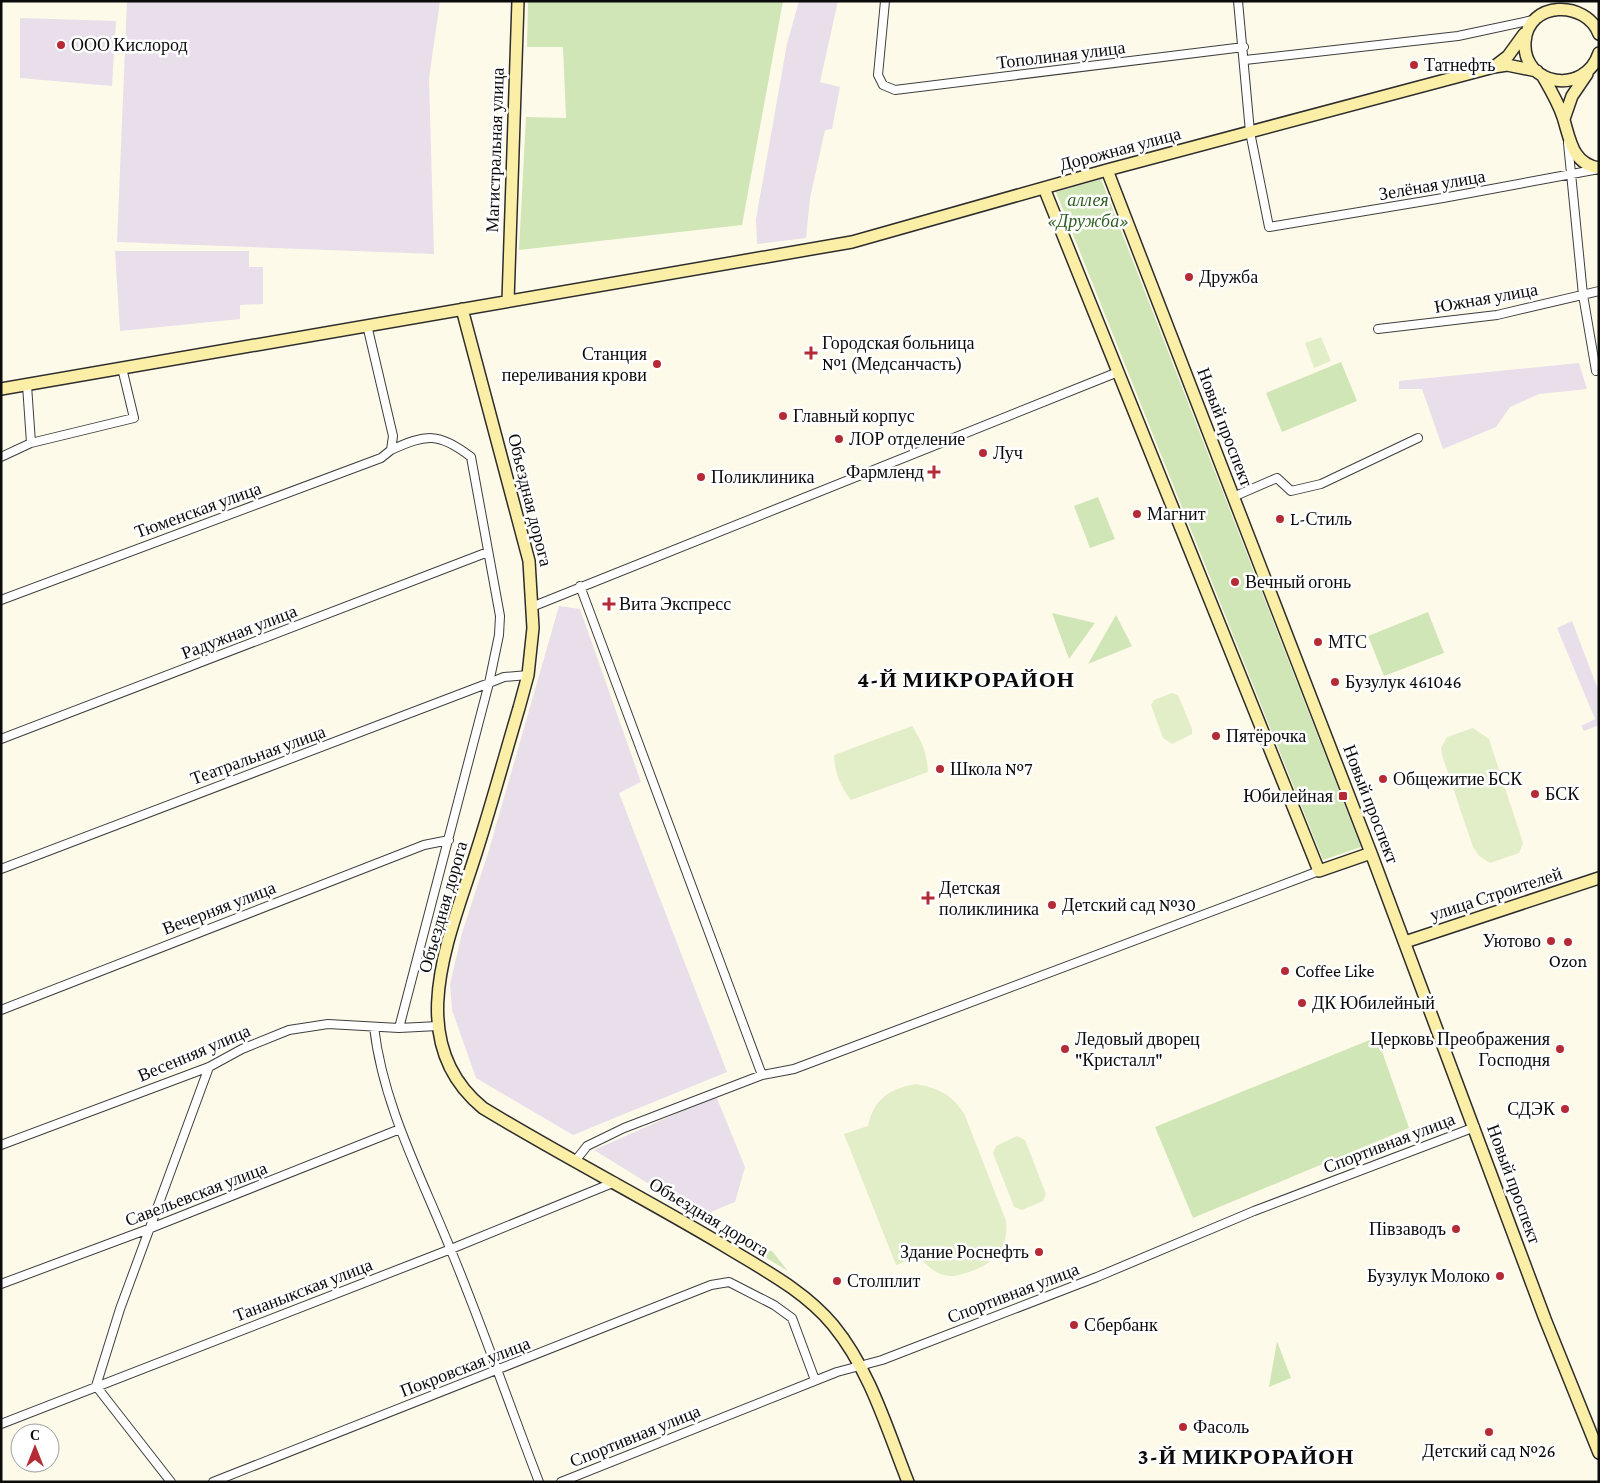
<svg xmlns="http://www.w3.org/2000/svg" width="1600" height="1483" viewBox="0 0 1600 1483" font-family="'Crimson Pro',serif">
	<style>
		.industrial { fill: #e8dfea }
		.green { fill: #d1e6b6 }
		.pitch { fill: #e2eec7 }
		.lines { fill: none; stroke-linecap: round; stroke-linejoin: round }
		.street-casing { stroke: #3e3e3e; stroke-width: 10 }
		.secondary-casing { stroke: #2d2d2d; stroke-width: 14 }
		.street { stroke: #fff; stroke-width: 8 }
		.secondary { stroke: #fbefa8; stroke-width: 11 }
		.poi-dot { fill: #b42a35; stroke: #fff; stroke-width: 2 }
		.labels { text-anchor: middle; stroke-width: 5; stroke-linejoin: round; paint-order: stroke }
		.poi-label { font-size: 18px; fill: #0b0b0b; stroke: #fff; text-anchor: start }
		.street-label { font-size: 18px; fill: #0b0b0b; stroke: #fff }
		.park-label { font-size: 18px; font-style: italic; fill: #2f5f1f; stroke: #fff }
		.district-label { font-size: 22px; font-weight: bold; letter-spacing: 1px; fill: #0b0b0b; stroke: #fff }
	</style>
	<rect width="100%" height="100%" fill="#fefaea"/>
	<path class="industrial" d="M127,1H440L429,78L434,254L117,242Z
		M799,1H838L820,82L840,87L832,129L825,130L810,198L806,238L757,244L756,219L787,44Z
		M20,18L116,21L112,86L20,78Z
		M115,251H249V267H263V304L240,305V319L120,331Z
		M1579,363L1587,389L1539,394L1510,407L1496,427L1443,449L1422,389H1399V381Z
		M559,606L580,609L641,782L619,793L727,1072L573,1135L476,1078L452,1010L450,984L462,933L489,850Z
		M1572,621L1599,692V725L1584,731L1581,726L1595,719L1557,628Z
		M716,1096L745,1167L735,1202L701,1216L594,1150Z"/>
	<path class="green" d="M528,1H783L742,225L519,250L526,117L566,118L563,47H527Z
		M1101,179L1361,847L1323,860L1056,192Z
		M1341,362L1357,401L1282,432L1266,393Z
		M1098,497L1115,539L1090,548L1074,506Z
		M1428,612L1444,653L1384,676L1368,636Z
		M1052,613L1095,623L1069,659Z
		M1116,615L1132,646L1088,664Z
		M1377,1037L1409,1128L1193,1218L1155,1127Z
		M753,1250L772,1251L788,1271Z
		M1277,1341L1291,1378L1269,1387Z"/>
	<path class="pitch" d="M1321,337L1331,361L1314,368L1305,343Z
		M1172,693L1178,695L1192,729V734L1172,744L1163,738L1151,705L1154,700Z
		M912,726C922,741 927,753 928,772L851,800C840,786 835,773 834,755Z
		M1473,728L1489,739L1523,843L1519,853L1490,863L1479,856L1473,847L1442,755L1441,748L1447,737Z
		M916,1084C940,1089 949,1093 964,1113L1006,1221C1010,1249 991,1266 966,1273C961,1274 955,1277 950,1276C935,1275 929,1266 918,1257L896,1265L844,1134L868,1126C874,1098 890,1089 916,1084Z
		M1017,1136L1025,1140L1046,1194L1043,1201L1022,1210L1014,1207L993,1153L996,1146Z"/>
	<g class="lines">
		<defs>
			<path id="street" d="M885,1L878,75L883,85L895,90L1244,47
				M1238,1L1250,132L1269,227L1443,198L1599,169
				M1245,60L1458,36L1533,20
				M1568,143L1583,295L1596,371
				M1378,329L1497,315L1599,291
				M27,385L31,443
				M391,450C426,434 439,432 471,457L500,616L499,635L489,683L399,1028
				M1,457L31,443L134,418L122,368
				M1233,497L1277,478L1291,491L1321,484L1418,438
				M580,586L762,1075
				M1,600L381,458L391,450L393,436L367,325
				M534,606L1118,372
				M1,739L488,552
				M1,869L489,683L504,677L528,675
				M1,1010L424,845L449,840
				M374,1027C383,1105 421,1176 450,1248C482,1325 509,1404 539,1482
				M1,1145L209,1067L242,1049L289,1030L328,1024L399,1028L438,1026
				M576,1160L587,1146L624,1128L762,1075L794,1069L1319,871
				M1,1284L151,1228L400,1129
				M1,1424L451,1249L615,1182
				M171,1482L96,1386L120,1309L209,1067
				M213,1482L711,1285L729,1282L774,1305L792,1318L815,1380
				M561,1482L837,1372L882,1360L1097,1277L1254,1211L1475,1127"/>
			<path id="secondary" d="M1599,34C1586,0 1528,0 1525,42C1522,86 1585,96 1599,53
				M1495,66L1508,56L1524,34
				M1542,75C1550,89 1558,102 1563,117C1570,139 1572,164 1599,168
				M1564,119L1572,96L1587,74
				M1107,170L1371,853L1545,1319L1599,1453
				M1044,188L1319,871L1371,853
				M508,301L518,1
				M462,309L529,561L533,628L528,675L519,708C505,755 492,803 477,850C451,934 400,1040 483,1108C562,1156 644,1198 723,1245C762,1269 804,1290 833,1325C870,1370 887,1429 908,1482
				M1,389L852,242L1107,170L1494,67L1507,65L1537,71
				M1405,942L1599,878"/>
		</defs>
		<use href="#street" class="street-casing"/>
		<use href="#secondary" class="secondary-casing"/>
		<use href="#street" class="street"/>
		<use href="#secondary" class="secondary"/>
	</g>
	<g class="poi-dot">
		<circle cx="61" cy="45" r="5"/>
		<circle cx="1414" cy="65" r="5"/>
		<circle cx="1189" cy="277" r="5"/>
		<path d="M808.5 345.5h5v5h5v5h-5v5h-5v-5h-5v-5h5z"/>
		<circle cx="657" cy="364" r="5"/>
		<circle cx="783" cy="416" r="5"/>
		<circle cx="839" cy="439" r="5"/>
		<circle cx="983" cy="453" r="5"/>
		<path d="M931.5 464.5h5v5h5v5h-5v5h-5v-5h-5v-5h5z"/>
		<circle cx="701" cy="477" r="5"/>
		<circle cx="1137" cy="514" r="5"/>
		<circle cx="1280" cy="519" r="5"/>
		<circle cx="1235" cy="582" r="5"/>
		<path d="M606.5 596.5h5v5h5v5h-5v5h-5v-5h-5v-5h5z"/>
		<circle cx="1318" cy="642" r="5"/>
		<circle cx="1335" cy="682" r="5"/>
		<circle cx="1216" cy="736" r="5"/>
		<circle cx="940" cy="769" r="5"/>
		<circle cx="1383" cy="779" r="5"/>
		<circle cx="1535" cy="794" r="5"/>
		<rect x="1338" y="791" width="10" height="10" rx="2.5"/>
		<path d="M925.5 890.5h5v5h5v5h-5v5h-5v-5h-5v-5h5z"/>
		<circle cx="1052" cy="905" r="5"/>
		<circle cx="1551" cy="941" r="5"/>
		<circle cx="1568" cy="942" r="5"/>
		<circle cx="1285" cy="971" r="5"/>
		<circle cx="1302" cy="1003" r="5"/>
		<circle cx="1065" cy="1049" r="5"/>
		<circle cx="1560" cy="1049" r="5"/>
		<circle cx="1565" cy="1109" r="5"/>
		<circle cx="1456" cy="1229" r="5"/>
		<circle cx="1039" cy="1252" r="5"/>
		<circle cx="1500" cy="1276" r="5"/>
		<circle cx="837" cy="1281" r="5"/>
		<circle cx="1074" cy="1325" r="5"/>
		<circle cx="1183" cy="1427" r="5"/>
		<circle cx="1489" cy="1432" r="5"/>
	</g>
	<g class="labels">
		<g class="poi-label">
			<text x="71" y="51">ООО Кислород</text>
			<text x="1424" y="71">Татнефть</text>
			<text x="1199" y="283">Дружба</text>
			<text x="822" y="349">Городская больница<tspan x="822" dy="21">№1 (Медсанчасть)</tspan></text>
			<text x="647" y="360" text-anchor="end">Станция<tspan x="647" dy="21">переливания крови</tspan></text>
			<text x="793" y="422">Главный корпус</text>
			<text x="849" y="445">ЛОР отделение</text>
			<text x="993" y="459">Луч</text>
			<text x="924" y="478" text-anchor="end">Фармленд</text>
			<text x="711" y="483">Поликлиника</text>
			<text x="1147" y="520">Магнит</text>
			<text x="1290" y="525">L-Стиль</text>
			<text x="1245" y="588">Вечный огонь</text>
			<text x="619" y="610">Вита Экспресс</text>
			<text x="1328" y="648">МТС</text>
			<text x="1345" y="688">Бузулук 461046</text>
			<text x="1226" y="742">Пятёрочка</text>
			<text x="950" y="775">Школа №7</text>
			<text x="1393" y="785">Общежитие БСК</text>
			<text x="1545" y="800">БСК</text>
			<text x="1333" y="802" text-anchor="end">Юбилейная</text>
			<text x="939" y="894">Детская<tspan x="939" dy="21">поликлиника</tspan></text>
			<text x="1062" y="911">Детский сад №30</text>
			<text x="1541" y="947" text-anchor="end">Уютово</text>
			<text x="1568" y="967" text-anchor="middle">Ozon</text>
			<text x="1295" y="977">Coffee Like</text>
			<text x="1312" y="1009">ДК Юбилейный</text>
			<text x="1075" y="1045">Ледовый дворец<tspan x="1075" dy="21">"Кристалл"</tspan></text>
			<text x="1550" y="1045" text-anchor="end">Церковь Преображения<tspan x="1550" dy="21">Господня</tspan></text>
			<text x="1555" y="1115" text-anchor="end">СДЭК</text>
			<text x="1446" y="1235" text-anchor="end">Півзаводъ</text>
			<text x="1029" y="1258" text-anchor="end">Здание Роснефть</text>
			<text x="1490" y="1282" text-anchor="end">Бузулук Молоко</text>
			<text x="847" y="1287">Столплит</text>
			<text x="1084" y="1331">Сбербанк</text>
			<text x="1193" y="1433">Фасоль</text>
			<text x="1489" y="1457" text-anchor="middle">Детский сад №26</text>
		</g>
		<g class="street-label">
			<text transform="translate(1061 55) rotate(-7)" y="6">Тополиная улица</text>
			<text transform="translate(1120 149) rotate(-15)" y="6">Дорожная улица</text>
			<text transform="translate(495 150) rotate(-88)" y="6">Магистральная улица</text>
			<text transform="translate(1432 185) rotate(-10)" y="6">Зелёная улица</text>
			<text transform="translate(1486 298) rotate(-10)" y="6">Южная улица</text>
			<text transform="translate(1225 427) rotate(69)" y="6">Новый проспект</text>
			<text transform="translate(530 500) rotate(76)" y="6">Объездная дорога</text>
			<text transform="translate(198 510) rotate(-20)" y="6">Тюменская улица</text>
			<text transform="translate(239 632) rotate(-21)" y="6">Радужная улица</text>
			<text transform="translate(258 755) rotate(-20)" y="6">Театральная улица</text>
			<text transform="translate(1371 804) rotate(69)" y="6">Новый проспект</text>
			<text transform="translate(1496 894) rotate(-18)" y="6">улица Строителей</text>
			<text transform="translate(443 907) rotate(-74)" y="6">Объездная дорога</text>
			<text transform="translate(219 908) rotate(-21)" y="6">Вечерняя улица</text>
			<text transform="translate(194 1053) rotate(-23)" y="6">Весенняя улица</text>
			<text transform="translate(1389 1143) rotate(-21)" y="6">Спортивная улица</text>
			<text transform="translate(1514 1184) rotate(70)" y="6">Новый проспект</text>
			<text transform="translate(196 1194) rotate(-21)" y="6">Савельевская улица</text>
			<text transform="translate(709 1217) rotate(31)" y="6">Объездная дорога</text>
			<text transform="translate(303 1290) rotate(-21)" y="6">Тананыкская улица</text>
			<text transform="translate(1013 1293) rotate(-21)" y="6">Спортивная улица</text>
			<text transform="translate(465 1367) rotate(-21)" y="6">Покровская улица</text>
			<text transform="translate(635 1436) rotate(-22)" y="6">Спортивная улица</text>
		</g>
		<g class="park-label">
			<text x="1088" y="206">аллея<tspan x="1088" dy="21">«Дружба»</tspan></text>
		</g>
		<g class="district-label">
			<text x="966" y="687">4-Й МИКРОРАЙОН</text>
			<text x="1246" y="1464">3-Й МИКРОРАЙОН</text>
		</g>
	</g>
	<rect width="1600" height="1483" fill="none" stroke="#0b0b0b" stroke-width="5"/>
	<g transform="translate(35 1448)"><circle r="24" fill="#ffffff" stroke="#9d9d9d"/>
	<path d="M0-4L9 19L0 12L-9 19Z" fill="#b42a35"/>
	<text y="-8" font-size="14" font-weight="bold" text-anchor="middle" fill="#0b0b0b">С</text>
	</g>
</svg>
